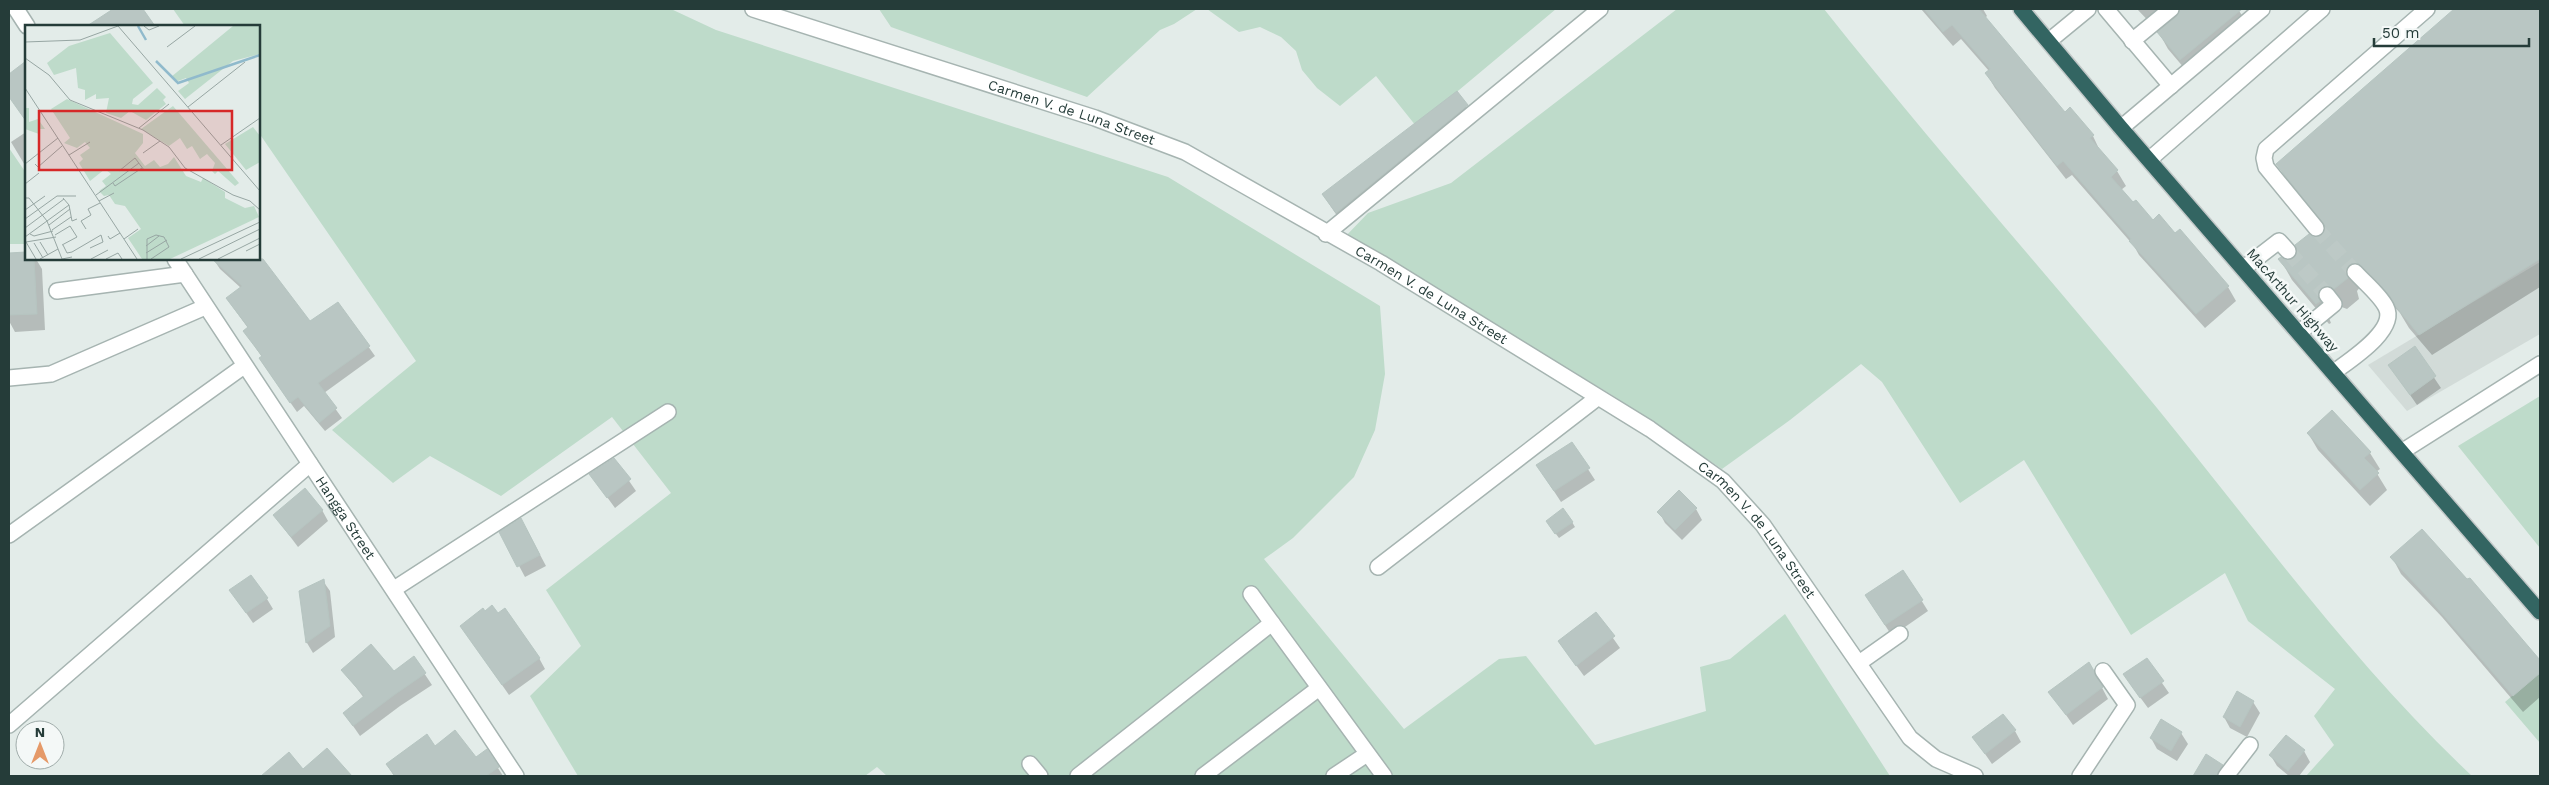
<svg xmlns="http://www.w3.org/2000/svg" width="2549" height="785" viewBox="0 0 2549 785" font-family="'Work Sans',sans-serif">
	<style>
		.built { fill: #d2dbd8 }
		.green { fill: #bedbca }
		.shadow { fill: #0003 }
		.building { fill: #b9c6c3; stroke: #b6c5c1 }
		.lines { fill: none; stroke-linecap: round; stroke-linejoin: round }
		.minor-tunnel { stroke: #bdc9c6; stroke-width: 15; stroke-dasharray: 15 8; stroke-linecap: butt }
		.minor-casing { stroke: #a6b4b1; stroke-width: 18 }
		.highway-casing { stroke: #c2c8c8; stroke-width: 18 }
		.minor { stroke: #fff; stroke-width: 15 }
		.highway { stroke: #336562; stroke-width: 15 }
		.labels { text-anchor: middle; stroke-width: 5; stroke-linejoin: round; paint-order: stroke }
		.street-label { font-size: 14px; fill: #253c39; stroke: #f4f8f7 }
		.inset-river { fill: none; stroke: #90bacc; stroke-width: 2.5 }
		.inset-road { fill: none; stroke: #97a6a3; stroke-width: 1 }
		.view { fill: #d62828; fill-opacity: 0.15; stroke: #d62828; stroke-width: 2.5 }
		.inset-edge { fill: none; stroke: #253c39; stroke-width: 2.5 }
	</style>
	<rect width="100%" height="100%" fill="#e3ece9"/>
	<path class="built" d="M2540,262V334L2407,411L2368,365Z"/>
	<path class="green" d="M173,9H671L716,30L1168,177L1380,306L1385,374L1375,430L1354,477L1293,538L1264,559L1404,729L1499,659L1526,656L1595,745L1706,711L1700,667L1730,659L1785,614L1890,776H887L877,767L865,776H578L530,696L581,646L546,590L671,493L612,417L501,496L430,456L393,483L332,430L416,361L259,133V26H185Z
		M879,9H1197L1174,24L1160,30L1087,97L891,27Z
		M1207,9H1556L1416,126L1376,76L1340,106L1317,88L1302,70L1296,51L1281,37L1260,27L1239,32Z
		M1677,9H1824C1932,145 2047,274 2157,408C2260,534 2354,665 2472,776H2306L2334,745L2314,716L2335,689L2248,621L2225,573L2131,635L2024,460L1960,503L1882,382L1861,364L1790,420L1722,469L1612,395L1392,264L1343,239L1368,213L1451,183Z
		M9,148L26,173V244H9Z
		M2540,396V548L2458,446Z
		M2540,672V743L2505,702Z"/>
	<path class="shadow" d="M115,9H141L153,26H89Z
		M1921,9H1983L1987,16L1985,18L2065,114L2093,136L2100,151L2117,171L2126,186L2121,190L2153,222L2175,235L2228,287L2236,301L2205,328L2139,255L2134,246L2072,175L2066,179L1995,88L1986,73L1989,71L1961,39L1953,46Z
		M2137,9H2238L2249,27L2190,75L2168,49L2158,31Z
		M2456,9H2540V287L2432,355L2409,328L2400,313L2375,286H2361L2357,291L2359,299L2347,309L2339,306L2329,318L2331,323L2329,324L2292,280L2280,259L2285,261L2295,259L2313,238L2322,237L2325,231L2290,185L2278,165Z
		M26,63V120L9,94V75Z
		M1457,93L1476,122L1346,229L1323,195Z
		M26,132V167L11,142Z
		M259,251V256L310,323L338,304L375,356L324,393L342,418L325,431L304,406L297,412L266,368L260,359L262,357L244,331L248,328L227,299L241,288L220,269L214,260L259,259Z
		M26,253V259H36L42,269L45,330L15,332L9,321V254Z
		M102,259H172L104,261Z
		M2414,348L2441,388L2417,405L2390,366Z
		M2308,433L2370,453L2380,469L2376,472L2387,490L2370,506L2318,450Z
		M1571,443L1595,480L1561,502L1544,476Z
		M614,459L636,491L615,508L591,475Z
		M1696,509L1702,520L1682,540L1665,523L1659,512Z
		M322,510L328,521L298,547L274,515Z
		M1572,522L1575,527L1559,538L1550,526Z
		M527,530L546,566L525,577L501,532Z
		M2392,557L2467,581L2469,579L2540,662V697L2523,712L2442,617L2401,574Z
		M1903,571L1928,611L1892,636L1866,596Z
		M323,581L330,591L335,637L313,653L307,643L300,591Z
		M231,591L267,599L273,609L253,623Z
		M1596,614L1620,648L1584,676L1559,642Z
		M461,626L539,658L545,669L509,695Z
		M414,658L432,685L400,706L360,736L344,713L364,698L343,670L393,673Z
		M2146,660L2169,693L2148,708L2131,685Z
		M2089,663L2108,699L2073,725L2050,692Z
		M2253,702L2260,713L2247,737L2230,728L2224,717Z
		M2015,731L2021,742L1992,764L1974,738Z
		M2181,733L2188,744L2177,761L2157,749L2151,738Z
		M435,747L476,759L498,768L503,776H394L387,765Z
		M2304,751L2310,762L2299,776H2289L2277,766L2271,756Z
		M2222,765L2228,776H2200L2197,772Z
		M303,770H345L348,776H270L268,772Z"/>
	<path class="building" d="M113,9H143L155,26H87Z
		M1924,9H1979L2065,112L2070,107L2094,135L2090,138L2118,170L2111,177L2133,202L2136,200L2153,220L2159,214L2175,233L2180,229L2229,286L2196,314L2129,241L2131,239L2063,161L2057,166L1985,73L1990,69L1952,25L1943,32Z
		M2180,9H2242L2180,60L2157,32L2177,16Z
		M2454,9H2540V259L2419,335L2396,307L2387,292L2358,263L2348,266L2346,270L2348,278L2334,289L2326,286L2321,288L2318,296L2320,301L2316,304L2278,259L2281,257L2286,260L2294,258L2297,253L2295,245L2309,234L2313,237L2322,236L2325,226L2276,164Z
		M26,61V121L9,97V74Z
		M1457,91L1468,105L1336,213L1322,194Z
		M26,252V259H34L37,314L9,315V253Z
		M212,259H263L310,321L338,302L370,346L318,383L337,408L319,423L298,397L290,403L259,358L262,356L243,331L248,327L226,298L242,286Z
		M2415,346L2436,376L2410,395L2388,365Z
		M2332,410L2371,452L2364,458L2379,473L2360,490L2307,433Z
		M1572,442L1590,468L1554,491L1536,465Z
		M614,458L631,479L607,498L589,474Z
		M305,488L323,510L291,537L273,515Z
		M1679,490L1697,508L1675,530L1657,512Z
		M1563,508L1573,522L1555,534L1546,521Z
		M521,518L540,555L517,567L499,532Z
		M2422,529L2467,579L2470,578L2540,660V673L2513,696L2431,601L2390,557Z
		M1903,570L1923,600L1885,625L1865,595Z
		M251,575L268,598L246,613L229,590Z
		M324,579L330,626L306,643L299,591Z
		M492,605L498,613L505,608L540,658L502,685L460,626L483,608L485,611Z
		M1596,612L1615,636L1576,666L1558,641Z
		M371,644L394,671L414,656L426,673L394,695L353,726L343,713L364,696L341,670Z
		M2147,658L2164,681L2140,698L2123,674Z
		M2089,662L2103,687L2066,715L2048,692Z
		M2237,691L2254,701L2240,727L2223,717Z
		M2003,714L2016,730L1985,754L1972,737Z
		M2161,719L2182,732L2171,751L2150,738Z
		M455,730L476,757L487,749L499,767L486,776H395L386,764L427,734L435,746Z
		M2286,735L2305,750L2288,771L2269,755Z
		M327,748L352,776H261L289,752L303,769Z
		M2206,754L2223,765L2217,776H2193Z"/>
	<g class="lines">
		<path class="minor-tunnel" d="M2316,228L2355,272
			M2288,251L2327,295"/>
		<defs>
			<g id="minor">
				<path d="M16,9L27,26"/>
				<path id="s1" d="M753,9L1095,118L1185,152L1381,263L1650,429L1723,481L1763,525L1910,738L1936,759L1975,776"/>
				<path d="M2106,9L2171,86"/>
				<path d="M2049,41L2088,9"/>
				<path d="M2132,41L2171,9"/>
				<path d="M2121,128L2262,9"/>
				<path d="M2150,159L2322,9"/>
				<path d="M2316,228L2266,167L2264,158L2266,149L2427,9"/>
				<path d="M1326,234L1600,9"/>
				<path id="s2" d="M175,259L516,776"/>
				<path d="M2244,268L2279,241L2288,251"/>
				<path d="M57,291L185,274"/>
				<path d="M2300,332L2334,304L2327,295"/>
				<path d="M2334,372C2350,360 2398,330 2386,307C2380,295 2365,283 2355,272"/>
				<path d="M9,378L51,374L205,307"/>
				<path d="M2403,451L2540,364"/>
				<path d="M9,535L244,366"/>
				<path d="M1378,567L1597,398"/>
				<path d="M394,589L668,412"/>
				<path d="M1251,594L1272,623"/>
				<path d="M1859,663L1900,634"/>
				<path d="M9,725L310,464"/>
				<path d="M1030,764L1040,776"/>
				<path d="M1078,776L1272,623L1384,776"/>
				<path d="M1203,776L1319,688"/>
				<path d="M1334,776L1367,754"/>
				<path d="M2080,776L2127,705L2103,671"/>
				<path d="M2226,776L2250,745"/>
			</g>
			<path id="highway" d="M2021,9L2121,128L2540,612"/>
		</defs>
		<use href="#minor" class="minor-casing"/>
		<use href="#highway" class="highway-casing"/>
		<use href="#minor" class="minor"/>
		<use href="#highway" class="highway"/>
	</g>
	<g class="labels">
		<g class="street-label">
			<text dy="5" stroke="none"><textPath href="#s1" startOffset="335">Carmen V. de Luna Street</textPath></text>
			<text dy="5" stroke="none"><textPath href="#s1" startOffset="740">Carmen V. de Luna Street</textPath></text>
			<text transform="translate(2293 300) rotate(49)" y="5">MacArthur Highway</text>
			<text dy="5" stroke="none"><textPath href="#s2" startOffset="310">Hangga Street</textPath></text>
			<text dy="5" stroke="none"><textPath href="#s1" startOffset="1145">Carmen V. de Luna Street</textPath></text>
		</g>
	</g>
	<g transform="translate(25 25)">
		<rect width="235" height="235" fill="#e3ece9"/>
		<path d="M208,1H235V29L208,36L160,74L153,66L164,58L161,53L153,56L146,52ZM85,8L128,58L108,74L107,79L113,80L132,63L141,72L138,75L141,79L121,95L105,86L96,93L81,88L84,73L71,74V69L60,75V65L53,63L51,43L29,50L22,38L44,21ZM42,74L118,109V118L110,128L120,141L129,135L135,142L143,139L149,132L161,151L176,157L178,153L200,167V173L220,183L229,181L234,192L145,234H117L103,213L116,204L100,181L90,179L84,170L79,171L74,166L81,161L77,156L86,149L80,144L65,156L54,138L58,134L55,130L65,123L60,117L52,123L39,118L45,113L26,84ZM148,81L214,158L210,161L193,146L190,149L187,146L190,138L182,129L175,134L167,121L162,124L155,113L144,121L116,104ZM0,83H4V97L13,94L20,104H14V109L0,104ZM228,102L235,111V137L221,145L200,119Z" fill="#bedbca"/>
		<path class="inset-river" d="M113,1L121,15M131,36L153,58L235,30"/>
		<path class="inset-road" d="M93,1L235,166M119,1L124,5L134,1M0,17L55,15L93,1M142,22L170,1M0,33L24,50L45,75L118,105L144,122L160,143L208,170L225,176L235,185M0,63L112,234M163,82L220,37M114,103L144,79M196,120L235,93M118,128L135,116M44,130L65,117M0,139L33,113M10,139L13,142L37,121M94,146L110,133L119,145M88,158L90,161L117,143M0,159L14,148M71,170L114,138M0,173H4L22,196L37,234L47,232M38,173L44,180L47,196L52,194M74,176L89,168M0,185L20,171M0,194L32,171H51M24,200L45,184M0,203L39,174M61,204L56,196L66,190L63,184L75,178M27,205L46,192M5,209L9,211L28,206M30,210L45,201L52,212L37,220M83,211L85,214L95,208M0,212L44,180M99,214L113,204M1,217L31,212M1,217L11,234M15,217L23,230M9,218L18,233M38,220L42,228L47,227L76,210L78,217L65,223M121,221L134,211M221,226L235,219M121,228L142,215M15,234L33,224M66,234L83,225M81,234L93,228L97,234M122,234V214L131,210L139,212L144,222L126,234M156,234L235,197M174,234L235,204M193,234L235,213"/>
		<path class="view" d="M14,86H207V145H14Z"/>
		<rect width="235" height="235" class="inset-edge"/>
	</g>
	<rect width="2549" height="785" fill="none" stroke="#253c39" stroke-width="20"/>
	<g transform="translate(40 745)"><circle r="24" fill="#f4f8f7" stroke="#a1adab"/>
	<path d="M0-4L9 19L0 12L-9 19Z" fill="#e59968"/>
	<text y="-8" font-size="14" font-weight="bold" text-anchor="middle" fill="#253c39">N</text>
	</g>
	<path d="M2374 38v8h155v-8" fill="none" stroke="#253c39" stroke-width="2.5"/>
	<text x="2382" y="38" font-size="15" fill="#253c39" stroke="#f4f8f7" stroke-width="4" paint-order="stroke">50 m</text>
</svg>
